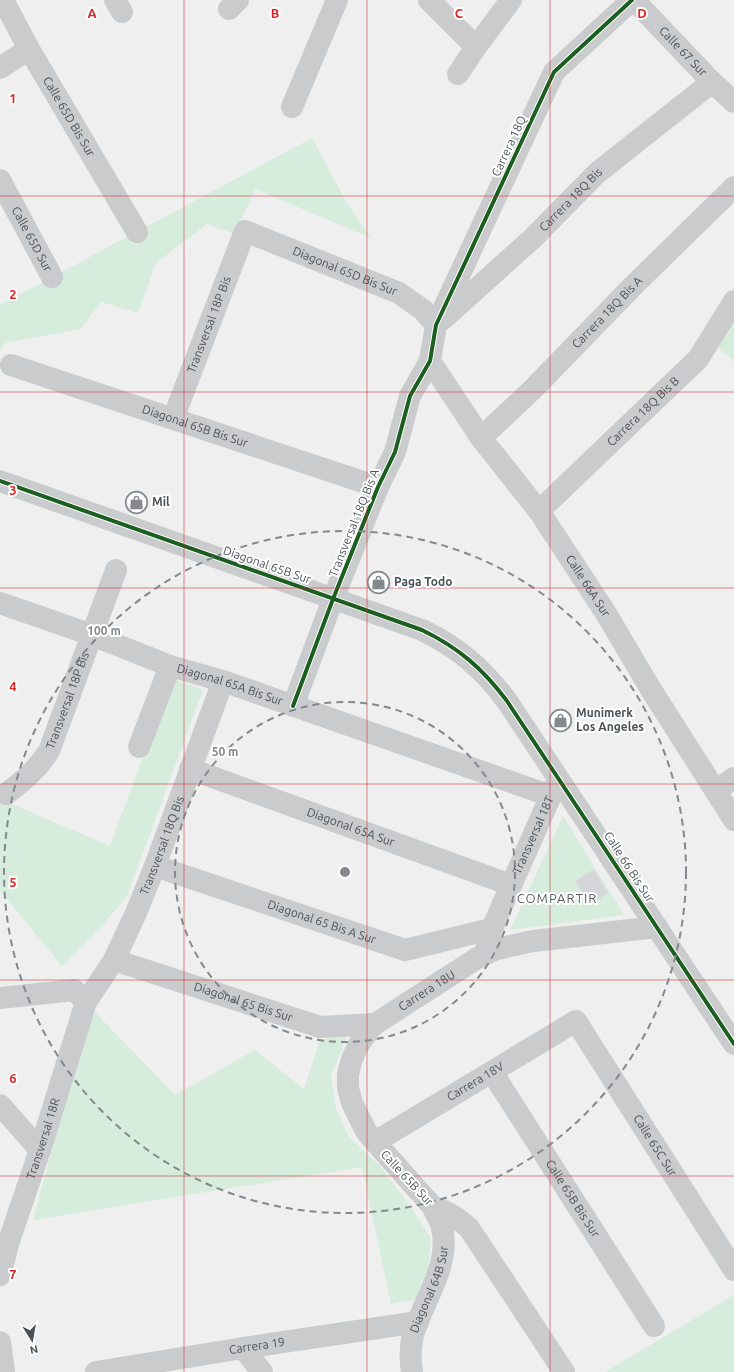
<svg xmlns="http://www.w3.org/2000/svg" width="734" height="1372" viewBox="0 0 734 1372" font-family="Ubuntu,sans-serif">
	<style>
		.green { fill: #d6ecdd }
		.building { fill: #d5d6d8; stroke: #e1e1e2 }
		.lines { fill: none; stroke-linecap: round; stroke-linejoin: round }
		.minor { stroke: #c9cbcd; stroke-width: 22 }
		.cycleway-casing { stroke: #fff; stroke-width: 6 }
		.cycleway { stroke: #1b5e20; stroke-width: 4 }
		.grid { fill: none; stroke: #d62828; stroke-width: 1; stroke-opacity: 0.55 }
		.ring { fill: none; stroke: #83898e; stroke-width: 2; stroke-dasharray: 7 5 }
		.labels { text-anchor: middle; stroke-width: 4; stroke-linejoin: round; paint-order: stroke }
		.street-label { font-size: 12px; fill: #495259; stroke: #fff }
		.poi-label { font-size: 12px; font-weight: bold; fill: #495259; stroke: #fff; text-anchor: start }
		.neighbourhood-label { font-size: 13px; letter-spacing: 1px; fill: #5c5f62; stroke: #fff }
		.grid-label { font-size: 13px; text-anchor: middle; font-weight: bold; fill: #d62828; stroke: #fff; stroke-width: 4; stroke-linejoin: round; paint-order: stroke }
		.centre { fill: #83898e; stroke: #fff; stroke-width: 2 }
		.ring-label { font-size: 12px; text-anchor: middle; font-weight: bold; fill: #83898e; stroke: #fff; stroke-width: 4; stroke-linejoin: round; paint-order: stroke }
	</style>
	<rect width="100%" height="100%" fill="#efefef"/>
	<path class="green" d="M312,138L348,205L371,238L255,189L235,234L207,224L156,263L138,313L101,302L81,329L5,343L0,352V305Z
		M734,308V361L713,344Z
		M172,678L203,690L127,896L102,926L62,966L0,891V799L110,846Z
		M563,816L624,915L510,930Z
		M90,1007L175,1095L255,1050L304,1089L320,1040L348,1033L331,1076L336,1109L349,1137L381,1167L408,1203L431,1238L429,1266L416,1299L391,1304L362,1167L33,1220Z
		M734,1295V1372H605Z"/>
	<path class="building" d="M594,869L608,893L590,905L575,881Z"/>
	<g class="lines">
		<g class="minor">
			<path id="s1" d="M3,0L29,49L137,232"/>
			<path d="M115,0L122,12"/>
			<path d="M429,0L476,47"/>
			<path id="s2" d="M634,0L712,82L734,102"/>
			<path d="M229,9L238,0"/>
			<path d="M0,68L29,49"/>
			<path d="M458,74L476,47L511,0"/>
			<path d="M292,107L337,0"/>
			<path id="s3" d="M0,180L52,277"/>
			<path id="s4" d="M443,319L533,238L597,173L712,82"/>
			<path id="s5" d="M430,361L481,438L539,511L607,615L650,688L734,820"/>
			<path id="s6" d="M11,365L378,487"/>
			<path id="s7" d="M173,419L245,231L399,293L423,310L436,325"/>
			<path id="s8" d="M481,438L534,388L633,286L734,187"/>
			<path d="M0,481L422,630C459,648 482,668 507,701L734,1044"/>
			<path id="s9" d="M539,511L698,359L734,301"/>
			<path id="s10" d="M0,603L92,635L170,666L223,681L551,796"/>
			<path d="M293,706L333,599L378,487L395,452L410,396L430,361L436,325L554,72L632,0"/>
			<path d="M139,747L170,666"/>
			<path id="s11" d="M190,769L511,885"/>
			<path d="M716,791L734,778"/>
			<path id="s12" d="M6,794C23,781 37,770 49,751L116,570"/>
			<path id="s13" d="M155,866L405,950L491,929"/>
			<path id="s14" d="M486,942L556,784"/>
			<path id="s15" d="M114,960L320,1027L375,1024"/>
			<path d="M0,998L74,990L86,1002"/>
			<path id="s16" d="M492,1072L654,1326"/>
			<path d="M0,1105L40,1150"/>
			<path id="s17" d="M375,1142L576,1021L734,1270"/>
			<path id="s18" d="M0,1275L9,1241L40,1150L86,1002L114,960L136,913L155,866L223,681"/>
			<path d="M0,1342L4,1372"/>
			<path d="M243,1348L262,1372"/>
			<path id="s19" d="M96,1372L243,1348L418,1322"/>
			<path id="s20" d="M412,1372C410,1360 410,1347 413,1335C423,1300 453,1263 441,1224C439,1218 435,1213 433,1207"/>
			<path id="s21" d="M564,1372L469,1228C456,1217 449,1212 433,1207L375,1142L366,1131L352,1103L348,1088V1074L352,1059L358,1046L366,1034L375,1024L479,957L497,949L533,941L657,927"/>
		</g>
		<defs>
			<path id="cycleway" d="M0,481L422,630C459,648 482,668 507,701L734,1044
				M293,706L333,599L378,487L395,452L410,396L430,361L436,325L554,72L632,0"/>
		</defs>
		<use href="#cycleway" class="cycleway-casing"/>
		<use href="#cycleway" class="cycleway"/>
	</g>
	<path class="grid" d="M184,0V1372M367,0V1372M550,0V1372M0,196H734M0,392H734M0,588H734M0,784H734M0,980H734M0,1176H734"/>
	<g class="ring">
		<circle cx="345" cy="872" r="170"/>
		<circle cx="345" cy="872" r="341"/>
	</g>
	<defs>
		<symbol id="shop-ring" viewBox="-11 -11 22 22"><circle r="9.5" fill="#fff" stroke="#83898e" stroke-width="1.5"/><path d="M-5-2.5h2.3a2.7 3.5 0 0 1 5.4 0H5L5.5 6h-11ZM-1.5-2.5h3a1.5 2.3 0 0 0-3 0Z" fill="#83898e"/></symbol>
	</defs>
	<g fill-rule="evenodd">
		<use href="#shop-ring" x="124" y="490" width="25" height="25"/>
		<use href="#shop-ring" x="366" y="570" width="25" height="25"/>
		<use href="#shop-ring" x="548" y="708" width="25" height="25"/>
	</g>
	<g class="labels">
		<g class="street-label">
			<text dy="4" stroke="none"><textPath href="#s2" startOffset="71">Calle 67 Sur</textPath></text>
			<text dy="4" stroke="none"><textPath href="#s1" startOffset="134">Calle 65D Bis Sur</textPath></text>
			<text transform="translate(509 146) rotate(-65)" y="4">Carrera 18Q</text>
			<text dy="4" stroke="none"><textPath href="#s4" startOffset="175">Carrera 18Q Bis</textPath></text>
			<text dy="4" stroke="none"><textPath href="#s3" startOffset="67">Calle 65D Sur</textPath></text>
			<text dy="4" stroke="none"><textPath href="#s7" startOffset="309">Diagonal 65D Bis Sur</textPath></text>
			<text dy="4" stroke="none"><textPath href="#s8" startOffset="178">Carrera 18Q Bis A</textPath></text>
			<text dy="4" stroke="none"><textPath href="#s7" startOffset="101">Transversal 18P Bis</textPath></text>
			<text dy="4" stroke="none"><textPath href="#s9" startOffset="144">Carrera 18Q Bis B</textPath></text>
			<text dy="4" stroke="none"><textPath href="#s6" startOffset="194">Diagonal 65B Bis Sur</textPath></text>
			<text transform="translate(354 523) rotate(-68)" y="4">Transversal 18Q Bis A</text>
			<text transform="translate(267 565) rotate(19)" y="4">Diagonal 65B Sur</text>
			<text dy="4" stroke="none"><textPath href="#s5" startOffset="275">Calle 66A Sur</textPath></text>
			<text dy="4" stroke="none"><textPath href="#s10" startOffset="244">Diagonal 65A Bis Sur</textPath></text>
			<text dy="4" stroke="none"><textPath href="#s12" startOffset="115">Transversal 18P Bis</textPath></text>
			<text dy="4" stroke="none"><textPath href="#s11" startOffset="171">Diagonal 65A Sur</textPath></text>
			<text dy="4" stroke="none"><textPath href="#s14" startOffset="117">Transversal 18T</textPath></text>
			<text dy="4" stroke="none"><textPath href="#s18" startOffset="461">Transversal 18Q Bis</textPath></text>
			<text transform="translate(629 867) rotate(57)" y="4">Calle 66 Bis Sur</text>
			<text dy="4" stroke="none"><textPath href="#s13" startOffset="176">Diagonal 65 Bis A Sur</textPath></text>
			<text dy="4" stroke="none"><textPath href="#s21" startOffset="496">Carrera 18U</textPath></text>
			<text dy="4" stroke="none"><textPath href="#s15" startOffset="136">Diagonal 65 Bis Sur</textPath></text>
			<text dy="4" stroke="none"><textPath href="#s17" startOffset="117">Carrera 18V</textPath></text>
			<text dy="4" stroke="none"><textPath href="#s18" startOffset="143">Transversal 18R</textPath></text>
			<text dy="4" stroke="none"><textPath href="#s17" startOffset="382">Calle 65C Sur</textPath></text>
			<text transform="translate(407 1178) rotate(47)" y="4">Calle 65B Sur</text>
			<text dy="4" stroke="none"><textPath href="#s16" startOffset="150">Calle 65B Bis Sur</textPath></text>
			<text dy="4" stroke="none"><textPath href="#s20" startOffset="86">Diagonal 64B Sur</textPath></text>
			<text dy="4" stroke="none"><textPath href="#s19" startOffset="163">Carrera 19</textPath></text>
		</g>
		<g class="poi-label">
			<text x="152" y="506">Mil</text>
			<text x="394" y="586">Paga Todo</text>
			<text x="576" y="717">Munimerk<tspan x="576" dy="14">Los Angeles</tspan></text>
		</g>
		<g class="neighbourhood-label">
			<text x="557" y="903">COMPARTIR</text>
		</g>
	</g>
	<g class="grid-label">
		<text x="92" y="18">A</text>
		<text x="275" y="18">B</text>
		<text x="459" y="18">C</text>
		<text x="642" y="18">D</text>
		<text x="13" y="103">1</text>
		<text x="13" y="299">2</text>
		<text x="13" y="495">3</text>
		<text x="13" y="691">4</text>
		<text x="13" y="887">5</text>
		<text x="13" y="1083">6</text>
		<text x="13" y="1279">7</text>
	</g>
	<circle cx="345" cy="872" r="6" class="centre"/>
	<g class="ring-label">
		<text x="104" y="635">100 m</text>
		<text x="225" y="756">50 m</text>
	</g>
	<g transform="translate(32 1340) rotate(169)" stroke="#ffffff" stroke-width="3" paint-order="stroke">
	<path d="M0-3L7 15L0 10L-7 15Z" fill="#495259"/>
	<text y="-6" font-size="11" font-weight="bold" text-anchor="middle" fill="#495259">N</text>
	</g>
</svg>
